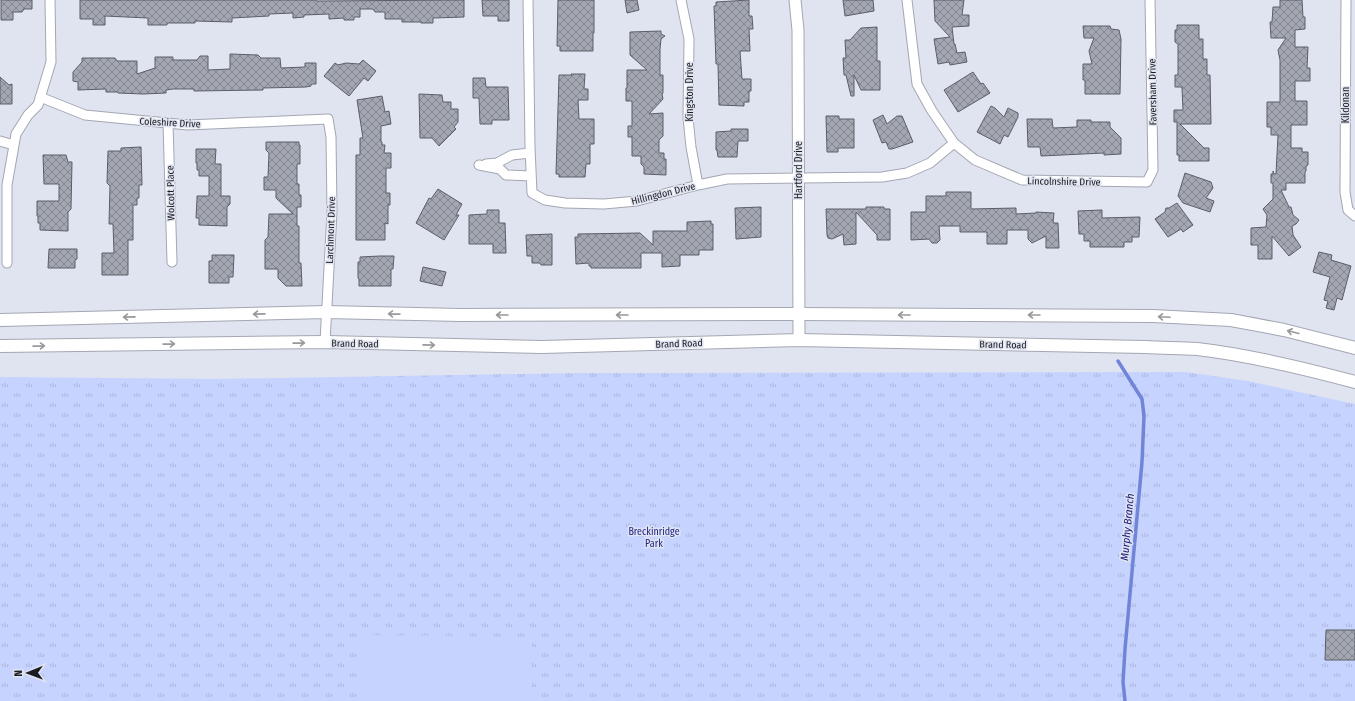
<svg xmlns="http://www.w3.org/2000/svg" width="1355" height="701" viewBox="0 0 1355 701" font-family="'Fira Sans Condensed',sans-serif">
	<style>
		.grass { fill: url(#grass-tufts) }
		.pitch { fill: #c6d3ff }
		.lines { fill: none; stroke-linecap: round; stroke-linejoin: round }
		.stream { stroke: #7185d8; stroke-width: 3.5 }
		.building { fill: url(#building-cross-hatch); stroke: #5b5e69 }
		.minor-casing { stroke: #a3a7b2; stroke-width: 11 }
		.tertiary-casing { stroke: #a3a7b2; stroke-width: 13 }
		.secondary-casing { stroke: #a3a7b2; stroke-width: 14 }
		.minor { stroke: #fff; stroke-width: 9 }
		.tertiary { stroke: #fff; stroke-width: 11 }
		.secondary { stroke: #fff; stroke-width: 12 }
		.oneway { stroke: #98999b }
		.labels { text-anchor: middle; stroke-width: 3; stroke-linejoin: round; paint-order: stroke }
		.street-label { font-size: 10px; fill: #1b1c21; stroke: #e0e4f0 }
		.park-label { font-size: 10px; fill: #1f2484; stroke: #e0e4f0 }
		.water-label { font-size: 11px; font-style: italic; fill: #191979; stroke: #e0e4f0 }
	</style>
	<defs>
		<pattern id="grass-tufts" width="24" height="20" patternUnits="userSpaceOnUse"><rect width="24" height="20" fill="#c6d3ff"/><path d="M3 7l-1-3M5 7V3M7 7l1-3M15 17l-1-3M17 17v-4M19 17l1-3" fill="none" stroke="#aab5da"/></pattern>
		<pattern id="building-cross-hatch" width="8" height="8" patternUnits="userSpaceOnUse"><rect width="8" height="8" fill="#a3a7b2"/><path d="M0 0l8 8M0 8l8-8" fill="none" stroke="#848790"/></pattern>
	</defs>
	<rect width="100%" height="100%" fill="#e0e4f0"/>
	<path class="grass" d="M1186,372L1248,381L1355,404V701H0V377L218,379L577,373Z"/>
	<path class="pitch" d="M358,635L532,637L531,701H357Z"/>
	<g class="lines">
		<path class="stream" d="M1118,361L1142,399L1144,416L1142,462L1125,649L1123,682L1125,701"/>
	</g>
	<path class="building" d="M1,0H32V9H24L22,12H13V20H1Z
		M80,0H316V1L464,0V17L433,18V23H421V22H402V19H385V12H375L373,9H360V17H354V20H344V18L329,19V14L304,15V17L293,18V13L269,14V16L232,18V22L195,21V23H167V25H148V18L105,16V25H93V19H80Z
		M482,0H509V21H498V16H483Z
		M558,0H594V33H593V51H560V46H557Z
		M625,0H637L639,10L627,13Z
		M749,0V16H752L753,29H749L750,51H740L742,79H751V91H749V102H744V106L719,105L718,64H716L714,6H716V2Z
		M843,0H873L874,11L845,16Z
		M934,0H964L962,15H969V26L952,27L954,44H955L957,53L965,52L967,62L950,65L949,62L938,64L934,39L950,37L935,21Z
		M1280,0H1302L1303,17H1305V29L1295,30V47H1308L1307,68H1310V81H1295V101H1307V125H1291V148H1302V152H1308V165L1306,166V171L1305,172V183H1286V190H1281L1289,207H1291L1293,215L1299,220L1296,224L1292,226L1293,235L1301,247L1289,256L1272,236V259H1258V245H1251V228L1266,227L1267,215L1263,209L1273,199V183H1271V174H1273V171L1274,174H1276L1278,135H1271V127H1267V102H1280V60L1278,50L1286,38H1271L1270,22H1272L1273,7H1280Z
		M1177,25H1199V39H1203V59H1207V75H1210L1211,124H1180L1204,148H1209V161H1179V155H1177V122H1174V110H1183L1182,88V87H1175V75H1178V44L1175,42V30H1177Z
		M1083,26H1110L1111,29L1119,30L1121,39L1120,94H1085V80H1083V64H1092L1089,51L1094,38H1084Z
		M877,27V61H880V90H861L854,75V96H851L846,75H844L843,58H846L845,40H850L861,28Z
		M661,31V34L665,36L661,39L660,49V75H663V93L662,94L663,99L649,114L663,113V136L659,140V153H664V159H666V175L644,174V167L641,164V156H632V137H628V126H632V101H626V88H627V70H647L630,55V32Z
		M230,54L258,55L261,58H280L281,68L305,67V63H316V84H311V86L306,87L263,88V90L194,91V89H173L166,90V93L143,94L118,93V92H106V89L78,90V82L73,81V72L82,62V58H115L117,61H137V74L155,68V57H173V60H197L200,56H208V70L230,69Z
		M363,60L376,71L368,81L364,78L349,96L324,76L335,63L338,65L346,63L359,64Z
		M973,72L981,84L983,83L990,93L958,112L944,90Z
		M571,74H585L584,89H588V100H578L579,119H594V144H590V164H586L585,177H559V174H556L559,75H572Z
		M0,77L9,85L12,84V104H0Z
		M473,78H485L486,87H508L509,120H492V124H480L479,98H473Z
		M419,94L442,95L443,102H451V109H458V122L454,127L456,129L439,146L432,138H420Z
		M382,96L385,112L389,111L391,124L381,126V142H382V145H385L384,153H391V168H386V193H390V205H388V224L385,223V240H356V155H360V138H363L357,100Z
		M991,106L995,108L1004,117L1008,108L1018,113V117L1008,137L1004,135L1000,144L977,132Z
		M883,115L887,124L897,116H902L913,142L892,149H889L886,142L882,143L873,120Z
		M826,116H839V119H854V148H838V152H827Z
		M1027,119H1052L1053,128L1077,127V120H1091V122H1110V127L1121,138V154L1104,155V153L1041,156L1040,147H1028Z
		M731,129H748V141H738L737,157H718L717,150H716V132L731,131Z
		M266,142H299V145H300V164H297V184H299V195H301V207H297V226H299V263H301L302,286H286L278,278V269H265V240L268,237L269,214H293L276,198V190H264V177H268L269,153L266,150Z
		M141,147L142,185H139V198H137V205H133V240H128V275H102V253H114L113,224H109L110,186L107,183L108,151H121V148Z
		M196,149H216L215,164H221V196H230V204L227,207V226L199,225V218H196L197,199V196H209V176H199V170H197V163H196Z
		M43,155H66L68,162H72L71,209L68,212V231L40,230V223H38V216H37V201H59V184H44Z
		M1185,173L1211,182L1213,188L1206,198L1214,201L1210,212L1183,203L1178,196Z
		M438,189L462,204L456,215H459L444,240L416,223L429,198L431,199Z
		M946,192H971V209L1016,208V214L1036,213V212L1054,213L1053,223H1058L1059,248H1046V236L1032,243L1028,239V230H1007V244H987V232H960V226H939L940,240L937,243H932L929,239L911,240V212H926V196H946Z
		M1177,203L1193,225L1183,232L1181,229L1168,237L1155,219L1165,212L1166,208H1169Z
		M761,207V237L736,239L735,208Z
		M866,207H884V209H890V240H877V235L856,212V244L844,245L843,234L832,239L828,238L827,235L826,209H866Z
		M487,210H499V223H505L506,253H493V244H469V215L487,214Z
		M1102,210V218L1140,217L1139,237H1132V242H1124V247H1090V241H1084V234H1079L1078,211Z
		M711,221V224H713V250H699V255H680V266L662,267V253H641V268H591V266H589V263L576,264L575,237H578V234L640,233L653,245V231H687V222Z
		M552,234V265H541L540,263H532V256H527L526,235Z
		M49,249H77V259L75,260V268H48Z
		M1319,252L1332,255L1331,260L1351,266L1342,300L1337,298L1334,310L1326,308L1328,301L1324,300L1330,277L1313,272Z
		M212,255H234L233,277H229V283H209V261H212Z
		M380,256H394L393,269H391V286H359V279L358,278V262H360V257Z
		M423,267L446,272L442,286L420,281Z
		M1326,630H1355V660H1325Z"/>
	<g class="lines">
		<defs>
			<path id="minor" d="M528,0L530,147L532,193L545,200L565,203L604,204L637,201L698,185L727,179L882,177L907,173L930,163L954,143
				M681,0L689,39L688,118L691,147L698,185
				M907,0L917,84L932,111L954,143L975,160L1022,180L1147,182L1153,170L1150,0
				M1346,0L1345,192L1348,210L1355,216
				M40,97L85,115L188,125L328,119L331,137L332,212L325,342
				M168,123L172,262
				M0,141L14,145
				M486,164L497,163L512,155L530,153
				M479,165L500,169L506,175L531,176
				M7,263V185L16,134L28,115L38,105L51,62L50,0"/>
			<path id="tertiary" d="M795,0L798,30L799,340"/>
			<path id="secondary" d="M0,320L326,312L461,315L798,314L1153,316L1231,320L1284,330L1355,348
				M0,346L325,342L542,347L799,340L1145,347C1162,348 1179,348 1197,349C1250,355 1303,368 1355,382"/>
		</defs>
		<use href="#minor" class="minor-casing"/>
		<use href="#tertiary" class="tertiary-casing"/>
		<use href="#secondary" class="secondary-casing"/>
		<use href="#minor" class="minor"/>
		<use href="#tertiary" class="tertiary"/>
		<use href="#secondary" class="secondary"/>
	</g>
	<defs><path id="oneway-shaft" d="M-6 0H5M1.5-3L5.5 0L1.5 3" fill="none" stroke-width="1.6" stroke-linecap="round" stroke-linejoin="round"/></defs>
	<g class="oneway">
		<use href="#oneway-shaft" transform="translate(259 314) rotate(179)"/>
		<use href="#oneway-shaft" transform="translate(394 314) rotate(-179)"/>
		<use href="#oneway-shaft" transform="translate(502 315) rotate(180)"/>
		<use href="#oneway-shaft" transform="translate(622 315) rotate(180)"/>
		<use href="#oneway-shaft" transform="translate(904 315) rotate(-180)"/>
		<use href="#oneway-shaft" transform="translate(1034 315) rotate(-180)"/>
		<use href="#oneway-shaft" transform="translate(129 317) rotate(179)"/>
		<use href="#oneway-shaft" transform="translate(1164 317) rotate(-177)"/>
		<use href="#oneway-shaft" transform="translate(1293 332) rotate(-166)"/>
		<use href="#oneway-shaft" transform="translate(299 343) rotate(-1)"/>
		<use href="#oneway-shaft" transform="translate(169 344) rotate(-1)"/>
		<use href="#oneway-shaft" transform="translate(429 345) rotate(1)"/>
		<use href="#oneway-shaft" transform="translate(39 346) rotate(-1)"/>
	</g>
	<g class="labels">
		<g class="street-label">
			<text transform="translate(689 92) rotate(-90)" y="4">Kingston Drive</text>
			<text transform="translate(1152 92) rotate(-91)" y="4">Faversham Drive</text>
			<text transform="translate(1345 105) rotate(-90)" y="4">Kildonan</text>
			<text transform="translate(170 122) rotate(3)" y="4">Coleshire Drive</text>
			<text transform="translate(798 170) rotate(-90)" y="4">Hartford Drive</text>
			<text transform="translate(1064 181) rotate(1)" y="4">Lincolnshire Drive</text>
			<text transform="translate(170 193) rotate(-91)" y="4">Wolcott Place</text>
			<text transform="translate(663 193) rotate(-14)" y="4">Hillingdon Drive</text>
			<text transform="translate(330 230) rotate(-88)" y="4">Larchmont Drive</text>
			<text transform="translate(355 343) rotate(1)" y="4">Brand Road</text>
			<text transform="translate(679 343) rotate(-2)" y="4">Brand Road</text>
			<text transform="translate(1003 344) rotate(1)" y="4">Brand Road</text>
		</g>
		<g class="park-label">
			<text x="654" y="535">Breckinridge<tspan x="654" dy="12">Park</tspan></text>
		</g>
		<g class="water-label">
			<text transform="translate(1127 527) rotate(-85)" y="4">Murphy Branch</text>
		</g>
	</g>
	<g transform="translate(28 673) rotate(269)" stroke="#e0e4f0" stroke-width="3" paint-order="stroke">
	<path d="M0-3L7 15L0 10L-7 15Z" fill="#1b1c21"/>
	<text y="-6" font-size="11" font-weight="bold" text-anchor="middle" fill="#1b1c21">N</text>
	</g>
</svg>
